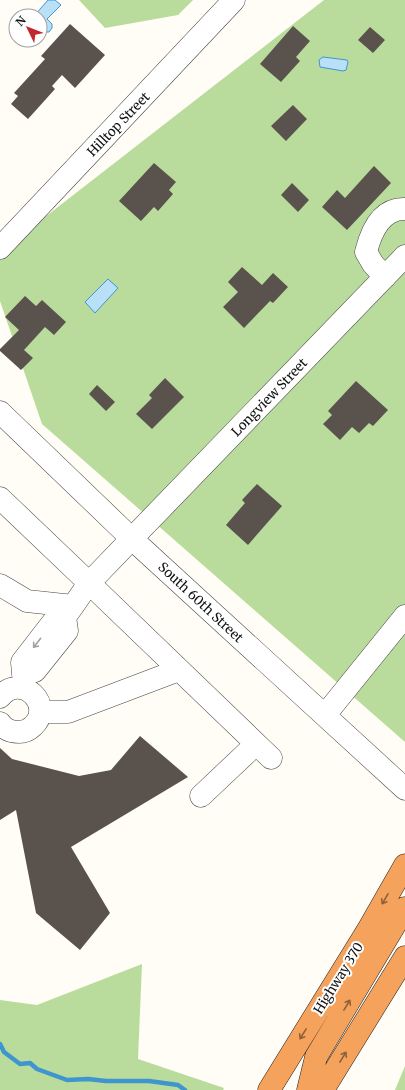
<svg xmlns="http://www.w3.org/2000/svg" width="405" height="1090" viewBox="0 0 405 1090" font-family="Merriweather,serif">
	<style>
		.forest { fill: #b9dc9c }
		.water { fill: #b9e0f7; stroke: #3f96cf }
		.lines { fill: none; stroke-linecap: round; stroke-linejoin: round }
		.stream { stroke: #3f96cf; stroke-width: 4.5 }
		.building { fill: #5a524d }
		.minor-casing { stroke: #444; stroke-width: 23 }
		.highway-casing { stroke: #222; stroke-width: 23 }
		.minor { stroke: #fff; stroke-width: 22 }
		.highway { stroke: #f5a25d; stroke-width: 22 }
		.oneway { stroke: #a0a0a0 }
		.oneway2 { stroke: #8e613b }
		.labels { text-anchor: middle; stroke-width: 4; stroke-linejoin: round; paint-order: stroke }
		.street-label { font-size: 13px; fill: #111; stroke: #fff }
	</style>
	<rect width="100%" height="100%" fill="#fffdf5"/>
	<path class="forest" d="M79,0H193L178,15L105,28Z
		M324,0H405V742L42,424L0,301V252Z
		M142,964L138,1059L224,1088L223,1090H0V1000L37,1005Z
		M405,1066V1090H395Z"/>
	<path class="water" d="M48,0H55L61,5L47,19L52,24V28L49,32H44L40,28V16H34Z
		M323,57L347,60L348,62L346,70L343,71L320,67L319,60Z
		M108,279L118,288L95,313L85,302Z"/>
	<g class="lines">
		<path class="stream" d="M0,1044L4,1052L20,1064L30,1063L37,1069L67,1080L88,1079L106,1081H149L178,1085L185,1090"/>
	</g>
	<path class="building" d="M70,24L105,55L75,88L62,75L52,86L55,89L28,119L11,104L18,96L14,93L45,59L41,56Z
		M293,26L310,41L296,57L300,61L281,82L260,64Z
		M370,27L385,40L373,53L358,40Z
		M293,105L307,119L286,141L271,126Z
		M154,163L176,182L169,190L173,194L158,211L154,207L141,221L119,201Z
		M374,166L391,183L347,230L322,207L337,190L345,198Z
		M292,183L309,200L298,212L281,195Z
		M242,267L262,285L273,273L288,287L273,303L270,301L244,328L223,307L238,292L228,282Z
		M25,296L36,306L42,300L66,322L54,335L45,327L24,350L33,358L21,370L0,351V349L19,330L5,317Z
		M165,378L184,397L152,429L136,414L152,398L149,395Z
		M356,381L388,410L373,426L369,423L359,433L352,427L340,440L323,424L332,415L328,411Z
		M97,385L115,402L106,411L89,394Z
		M257,484L282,506L248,545L226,525L245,503L242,500Z
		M140,736L188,777L71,847L110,913L80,950L36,913L16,810L0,820V748L12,759L79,776L111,770Z"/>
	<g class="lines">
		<defs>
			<path id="minor" d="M0,248L234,0
				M385,277L373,264L366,252C371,232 381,208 405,209
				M0,412L132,539L405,789
				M0,498L89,583L405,256
				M0,585L27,601L73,606L89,583L271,758
				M65,617L67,631L35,671L23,674L22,662L53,622L65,617L73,606
				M0,697C22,671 55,706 33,726C29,730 24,732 19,732C11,732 4,729 0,723
				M40,712H68L179,670
				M325,715L405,616
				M201,796L256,744"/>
			<path id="highway" d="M269,1090L369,928L405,865
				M308,1090L316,1057L405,908
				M323,1090L405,957"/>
		</defs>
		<use href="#minor" class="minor-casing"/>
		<use href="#highway" class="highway-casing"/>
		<use href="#minor" class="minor"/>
		<use href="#highway" class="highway"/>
	</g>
	<defs><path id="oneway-shaft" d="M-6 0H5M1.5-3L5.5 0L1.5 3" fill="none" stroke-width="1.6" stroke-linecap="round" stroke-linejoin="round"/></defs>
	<use class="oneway" href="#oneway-shaft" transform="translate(37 643) rotate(128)"/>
	<g class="oneway2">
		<use href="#oneway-shaft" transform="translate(385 899) rotate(120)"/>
		<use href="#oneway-shaft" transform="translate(347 1005) rotate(-59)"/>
		<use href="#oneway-shaft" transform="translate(303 1034) rotate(122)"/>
		<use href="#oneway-shaft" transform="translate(343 1057) rotate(-58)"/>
	</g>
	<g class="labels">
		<g class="street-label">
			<text transform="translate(118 124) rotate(-46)" y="5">Hilltop Street</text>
			<text transform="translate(269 397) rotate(-46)" y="5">Longview Street</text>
			<text transform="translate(201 602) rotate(43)" y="5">South 60th Street</text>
			<text transform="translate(338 978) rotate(-58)" y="5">Highway 370</text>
		</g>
	</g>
	<g transform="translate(28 28) rotate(313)"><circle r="19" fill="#ffffff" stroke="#a0a0a0"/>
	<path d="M0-3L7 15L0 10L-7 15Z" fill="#c4262e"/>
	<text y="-6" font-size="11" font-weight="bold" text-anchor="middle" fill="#111111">N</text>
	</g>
</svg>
